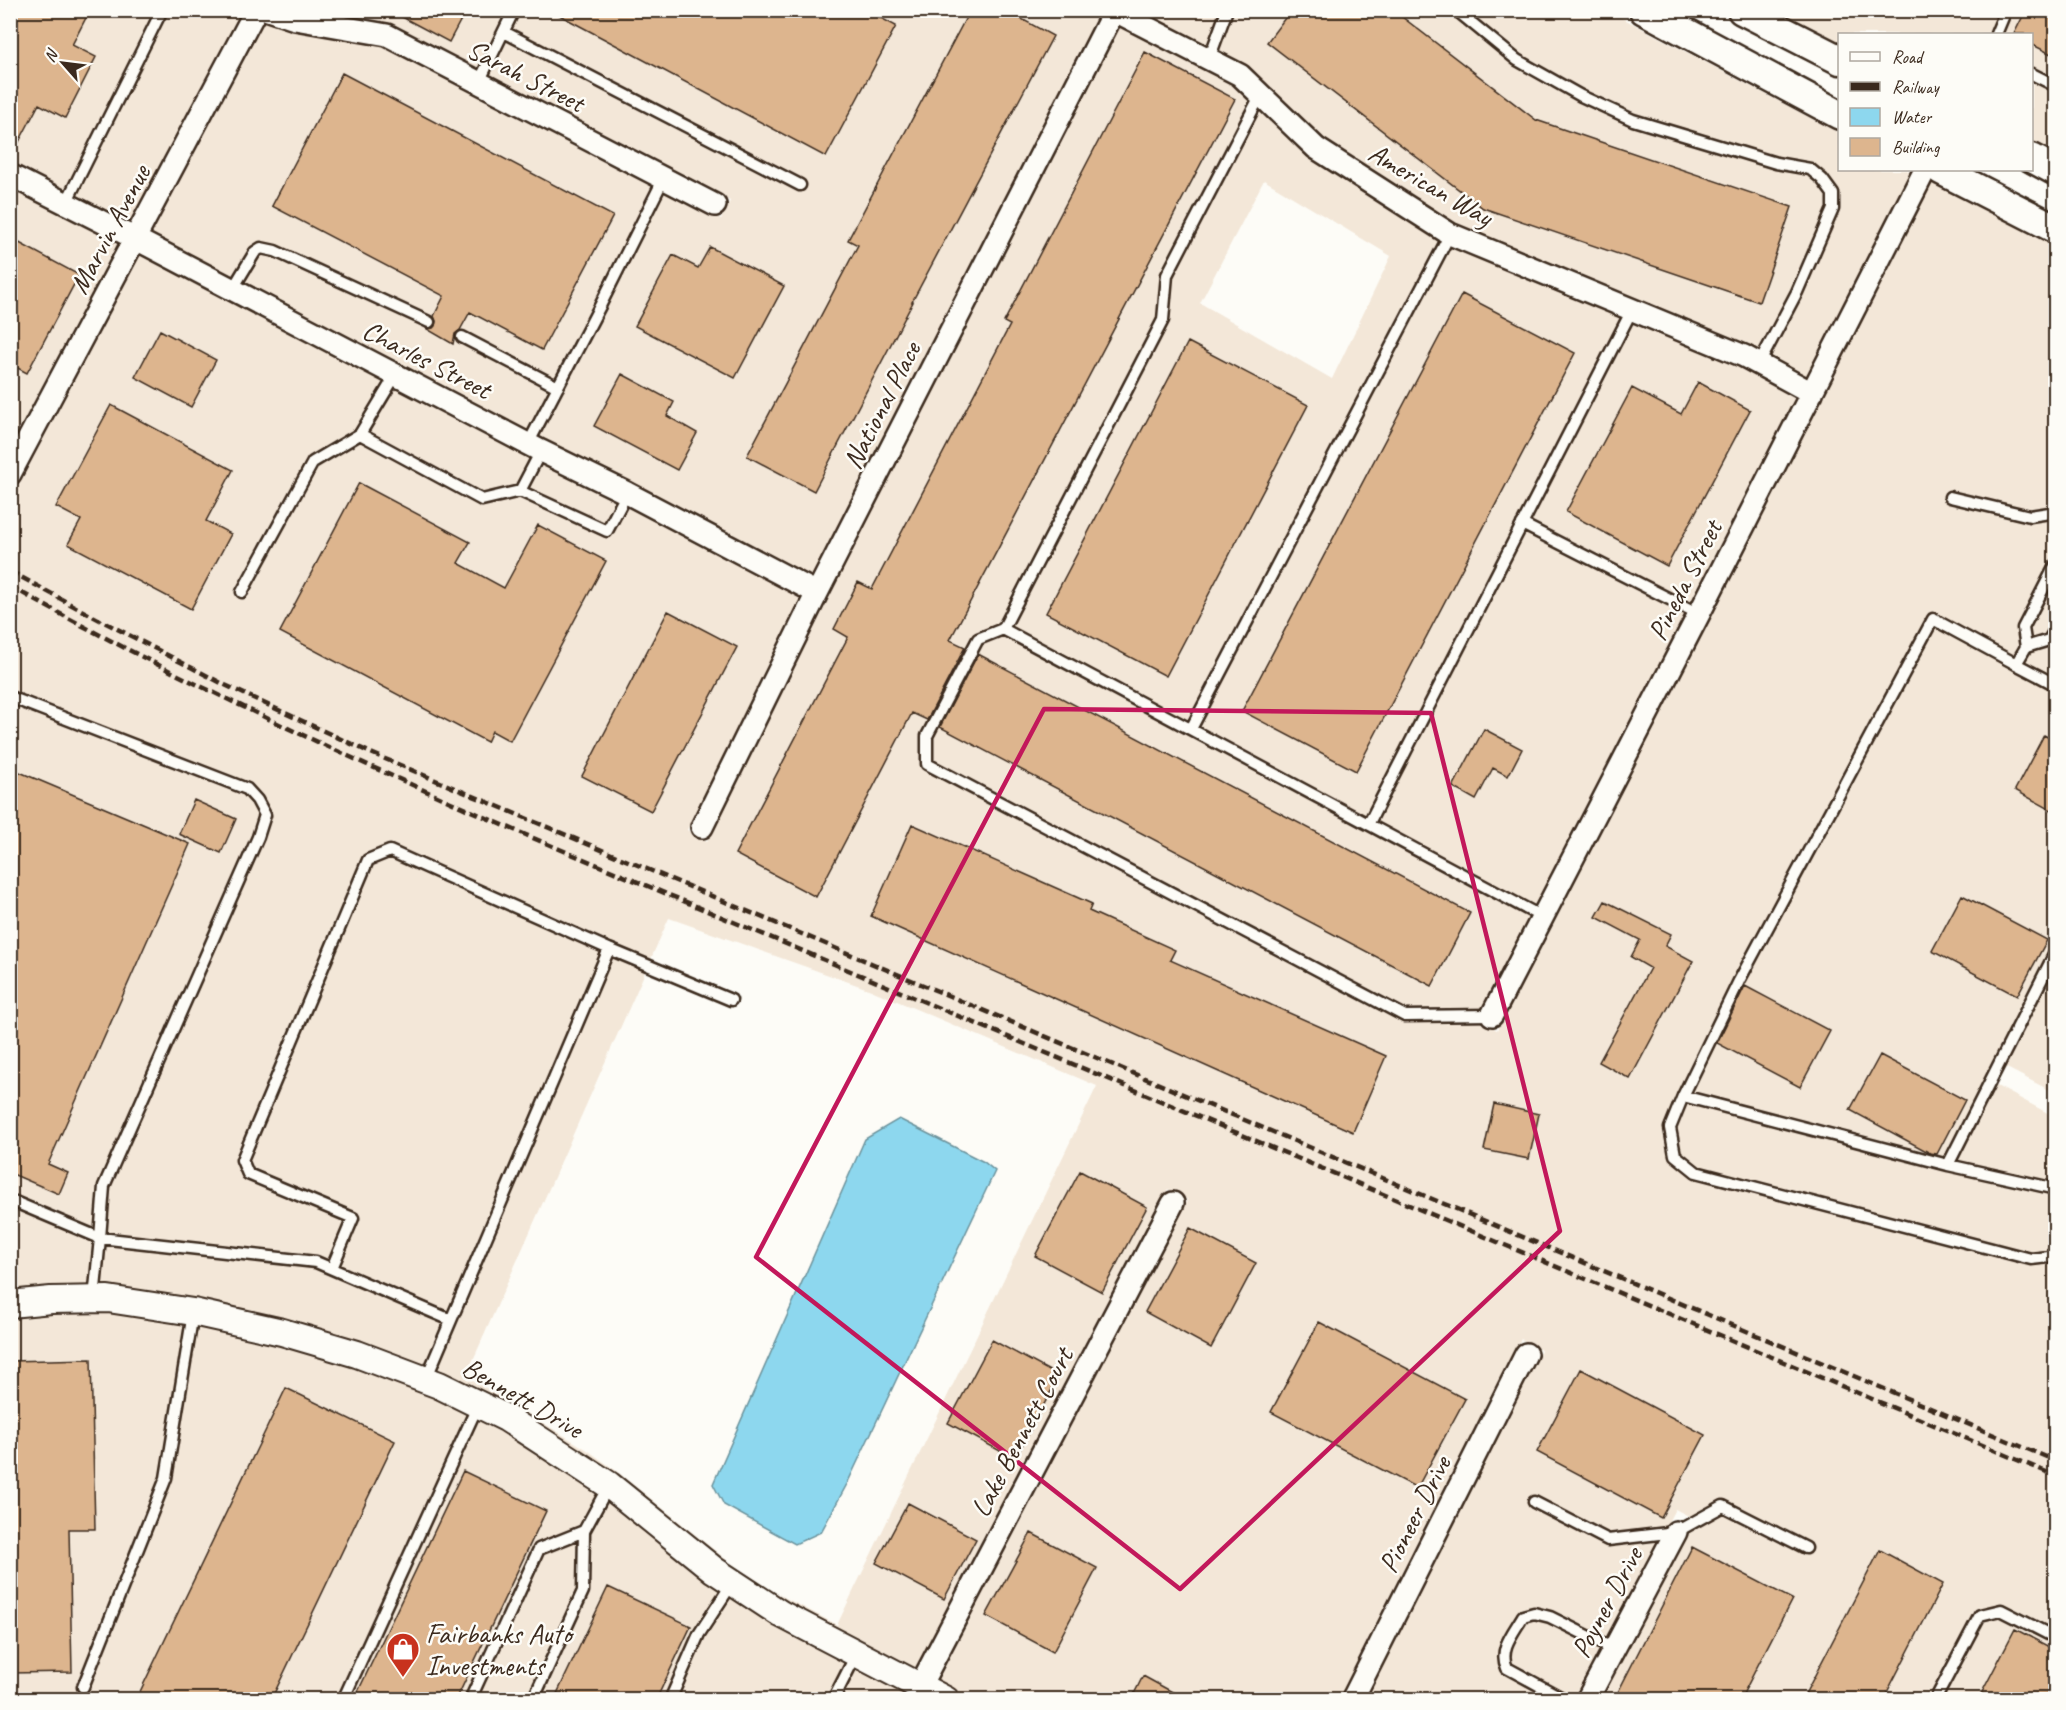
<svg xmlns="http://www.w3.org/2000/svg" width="2066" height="1710" viewBox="0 0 2066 1710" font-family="Caveat,sans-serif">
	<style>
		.built { fill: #f3e7d8; fill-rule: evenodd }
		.water { fill: #8dd7ee; stroke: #6c929b; stroke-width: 1.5 }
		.building { fill: #ddb58e; stroke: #3b2a1e; stroke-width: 1.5 }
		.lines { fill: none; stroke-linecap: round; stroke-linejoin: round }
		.service-casing { stroke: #3b2a1e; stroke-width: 15 }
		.minor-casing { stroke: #3b2a1e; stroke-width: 26 }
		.tertiary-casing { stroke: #3b2a1e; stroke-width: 30 }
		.secondary-casing { stroke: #3b2a1e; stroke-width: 33 }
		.service { stroke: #fdfcf7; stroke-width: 10 }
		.minor { stroke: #fdfcf7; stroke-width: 21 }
		.tertiary { stroke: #fdfcf7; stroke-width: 26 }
		.secondary { stroke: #fdfcf7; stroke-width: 28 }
		.rail { stroke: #3b2a1e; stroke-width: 4.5; stroke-dasharray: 9 4.5; stroke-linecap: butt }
		.marked { fill: none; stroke: #c2185b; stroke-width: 4.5; stroke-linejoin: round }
		.labels { text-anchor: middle; stroke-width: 5; stroke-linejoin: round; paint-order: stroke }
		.street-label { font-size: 28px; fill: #3b2a1e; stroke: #fdfcf7 }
		.poi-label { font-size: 28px; fill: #3b2a1e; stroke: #fdfcf7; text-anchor: start }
	</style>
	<rect width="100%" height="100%" fill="#fdfcf7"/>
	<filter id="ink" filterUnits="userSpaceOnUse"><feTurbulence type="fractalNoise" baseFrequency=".0167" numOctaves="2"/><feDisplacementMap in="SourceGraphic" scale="12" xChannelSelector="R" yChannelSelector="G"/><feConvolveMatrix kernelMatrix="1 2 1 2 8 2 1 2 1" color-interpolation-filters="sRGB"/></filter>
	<g filter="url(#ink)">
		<path class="built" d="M1097,10L1100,13L811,579L400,367L151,235L264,20L294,29L384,45L721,219L730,201L392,26L307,11Z
			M10,11H243L130,224L11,163Z
			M1135,11H1609L1839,133L1840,170H1907L1911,172L1807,378L1748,346L1455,225L1323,140L1269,87L1244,66Z
			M1742,11H2055V171L2032,158V34H1840L1839,60Z
			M1120,26L1234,84L1310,157L1444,243L1740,365L1797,396L1477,1019L1497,1030L1710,620L1932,182L2055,246V1093L2003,1066L1993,1084L2055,1117V1699H1600L1696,1520L1675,1509L1574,1699H1365L1541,1350L1521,1339L1339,1699L968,1700L936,1683L1188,1200L1168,1189L915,1672L787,1605L361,1344L11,1293V499L141,253L391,385L622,502L802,597L687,830L707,841L828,599ZM1264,180L1391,256L1332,379L1200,303ZM669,918L871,990L1097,1086L837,1625L750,1579L615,1470L586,1449L466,1376Z
			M11,187L120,242L11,449Z
			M109,1310L182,1320L280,1342L354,1363L435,1395L501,1427L923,1700H11V1314Z"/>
		<path class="water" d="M899,1119L984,1162L995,1171L847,1484L821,1532L795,1544L724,1505L713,1484L865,1139Z"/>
		<path class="building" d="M10,10H90L72,45L96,57L65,118L39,104L10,159Z
			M389,10H466L449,42Z
			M550,10H866L896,26L826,157Z
			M970,10H1005L1053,36L912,302H913L814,491L747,456L858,245L848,240Z
			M1291,10H1393L1536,120L1792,207L1759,302L1483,208L1267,42Z
			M2026,10H2055V56L2031,44V34H2014Z
			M1145,52L1235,99L950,640L965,647L927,720L912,713L816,897L735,854L848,637L834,629L858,582L872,589L1010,325L1004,322Z
			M342,73L613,216L542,350L470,312L460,330L455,334L453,344L427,329L433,328L435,326L436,321L434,316L444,296L272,206Z
			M10,238L79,275L27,373L10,364Z
			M710,247L784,286L735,378L635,326L673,255L698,268Z
			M1462,294L1575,353L1356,771L1242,711Z
			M160,330L216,360L191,407L135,377Z
			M1188,342L1308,405L1166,676L1046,613Z
			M622,374L674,402L667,416L697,433L677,470L594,426Z
			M1698,382L1750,410L1667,566L1566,512L1632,388L1681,414Z
			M111,405L233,470L206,521L231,534L191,609L68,544L81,520L56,507Z
			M359,483L470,542L458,563L504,588L538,525L606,561L510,741L492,731L487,742L280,632Z
			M668,611L737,647L651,811L582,776Z
			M978,654L1470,913L1432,986L940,727Z
			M1484,729L1522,749L1508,776L1493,768L1476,800L1453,787Z
			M2044,735L2055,741V812L2015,790Z
			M10,768L190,844L48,1164L68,1173L59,1194L10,1173Z
			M194,800L236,819L221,853L179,834Z
			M912,824L1092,904L1089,911L1175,950L1170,960L1386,1056L1353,1132L871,916Z
			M1962,895L2047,940L2017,996L1932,951Z
			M1605,901L1671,934L1665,946L1693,961L1630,1079L1599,1062L1650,968L1631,957L1640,940L1596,917Z
			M1745,986L1830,1031L1800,1087L1717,1043Z
			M1880,1055L1965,1100L1937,1154L1930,1153L1850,1110Z
			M1494,1104L1539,1114L1529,1159L1484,1150Z
			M1080,1171L1147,1207L1102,1292L1035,1256Z
			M1190,1228L1256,1263L1211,1348L1145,1312Z
			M1319,1322L1465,1399L1417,1488L1271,1412Z
			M992,1340L1059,1376L1015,1459L948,1423Z
			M91,1359L95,1529H69L72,1672L10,1673V1361Z
			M1581,1369L1705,1435L1661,1518L1537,1452Z
			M286,1388L395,1441L271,1700H136Z
			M463,1471L546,1511L456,1700H354Z
			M908,1503L976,1539L944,1599L876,1563Z
			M1031,1533L1097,1568L1053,1652L986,1616Z
			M1692,1547L1792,1599L1740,1700H1614Z
			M1880,1550L1943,1584L1883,1700H1802Z
			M608,1587L691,1626L656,1700H554Z
			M2015,1629L2055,1650V1682L2046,1700H1978Z
			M1143,1676L1187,1700H1131Z"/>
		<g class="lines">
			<defs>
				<path id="service" d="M1456,10L1517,60L1581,96L1633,120L1776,163L1810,169L1822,179L1833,194V209L1797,292L1759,364
					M504,32L800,185
					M1996,34L2006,10
					M1209,59L1227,10
					M2032,74L2056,86
					M479,82L514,10
					M66,203L162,10
					M232,290L255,252L261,248L275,251L429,322
					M462,337L558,387
					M360,434L482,500L520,491L607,531L627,493
					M528,444L600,306L664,178
					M520,491L541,451
					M1950,497L2030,516L2056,512
					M1522,524L1699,614
					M2056,564L2023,628L2026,647L2016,664L2056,685
					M242,592L313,462L360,434L395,376
					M1003,629L1163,320L1167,275L1261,94
					M2026,647L2049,640L2056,628
					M10,697L247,789L257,800L265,815L258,837L104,1186L100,1238L10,1200
					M1191,729L1450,234
					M1369,823L1632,310
					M2056,951L1948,1165L2056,1189
					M1492,1015L1405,1016L927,764V736L978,639L1003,629L1542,917
					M1683,1096L1739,981L1933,619L2016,664
					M1948,1165L1683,1096L1670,1128L1675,1155L1696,1172L2031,1259L2049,1257L2056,1250
					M332,1268L353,1218L248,1174L242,1160L368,860L390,851L609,949L731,1000
					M94,1299L100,1238L316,1262L451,1320
					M426,1379L609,949
					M1534,1502L1608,1540L1676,1532L1723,1506L1806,1548
					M584,1531L609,1485
					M83,1687L166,1478L193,1313
					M343,1700L478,1405
					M470,1700L539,1549L584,1531L583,1591L533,1700
					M670,1700L699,1634L733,1582
					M833,1700L857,1653
					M1566,1700L1507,1668C1498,1649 1514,1632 1523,1616L1534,1613L1550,1617L1614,1649
					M1935,1700L1980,1615L2001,1610L2056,1638"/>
				<path id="minor" d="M268,10L295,19L387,35L715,205
					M1113,10L1240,75L1316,148L1450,234L1744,356L1812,393
					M10,175L136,239L541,451L627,493L817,593
					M10,474L256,10
					M702,827L817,593L1114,11
					M1492,1015L1699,614L1925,170
					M920,1686L1173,1203
					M1352,1700L1526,1354
					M1587,1700L1676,1532"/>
				<path id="tertiary" d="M10,1304L51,1300L108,1299L193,1312L282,1332L357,1354L439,1385L506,1418L609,1485L714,1570L781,1614L946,1700"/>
				<path id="secondary" d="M1644,10L1840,115
					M1742,10L1840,60
					M2032,158L2056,171
					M1941,170L2056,229"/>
			</defs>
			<use href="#service" class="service-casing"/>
			<use href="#minor" class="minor-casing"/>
			<use href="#tertiary" class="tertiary-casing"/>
			<use href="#secondary" class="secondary-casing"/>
			<use href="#service" class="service"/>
			<use href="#minor" class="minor"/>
			<use href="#tertiary" class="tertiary"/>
			<use href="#secondary" class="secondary"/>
			<path class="rail" d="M10,571L81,610L225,685L371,753L2056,1461
				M10,586C177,680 351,759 526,835L2056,1476"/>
		</g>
	</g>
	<path class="marked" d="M1044,709L1431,713L1560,1231L1180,1589L756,1257Z"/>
	<defs>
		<symbol id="shop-pin" viewBox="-11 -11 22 30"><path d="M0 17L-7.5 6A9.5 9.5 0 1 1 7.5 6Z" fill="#c8321e" stroke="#fdfcf7"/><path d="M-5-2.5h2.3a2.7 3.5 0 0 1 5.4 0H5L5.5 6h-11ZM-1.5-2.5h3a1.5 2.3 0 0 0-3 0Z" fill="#fff"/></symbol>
	</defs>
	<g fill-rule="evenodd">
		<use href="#shop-pin" x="384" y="1630" width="38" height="52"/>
	</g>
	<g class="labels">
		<g class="street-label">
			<text transform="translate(526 75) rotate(27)" y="10">Sarah Street</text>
			<text transform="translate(1431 184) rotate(30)" y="10">American Way</text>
			<text transform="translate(109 229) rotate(-62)" y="10">Marvin Avenue</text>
			<text transform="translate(427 359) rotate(27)" y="10">Charles Street</text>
			<text transform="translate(881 405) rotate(-63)" y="10">National Place</text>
			<text transform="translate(1684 580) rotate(-63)" y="10">Pineda Street</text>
			<text transform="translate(523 1397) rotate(30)" y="10">Bennett Drive</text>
			<text transform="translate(1021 1432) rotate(-62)" y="10">Lake Bennett Court</text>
			<text transform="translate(1414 1514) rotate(-63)" y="10">Pioneer Drive</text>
			<text transform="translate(1606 1602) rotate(-62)" y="10">Poyner Drive</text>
		</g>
		<g class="poi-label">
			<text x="426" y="1643">Fairbanks Auto<tspan x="426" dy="32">Investments</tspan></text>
		</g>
	</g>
	<rect width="2066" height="1710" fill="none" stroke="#fdfcf7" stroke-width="36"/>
	<rect x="18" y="18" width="2030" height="1674" fill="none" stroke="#3b2a1e" stroke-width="2" filter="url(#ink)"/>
	<rect x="1838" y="33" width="195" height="138" fill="#fdfcf7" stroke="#afa8a0" stroke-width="1.5"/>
	<rect x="1850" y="52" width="30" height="9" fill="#fdfcf7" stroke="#afa8a0" stroke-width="1.5"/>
	<text x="1892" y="63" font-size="18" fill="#3b2a1e">Road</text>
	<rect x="1850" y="82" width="30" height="9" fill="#3b2a1e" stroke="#afa8a0" stroke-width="1.5"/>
	<text x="1892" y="93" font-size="18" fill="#3b2a1e">Railway</text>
	<rect x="1850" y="108" width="30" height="18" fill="#8dd7ee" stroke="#afa8a0" stroke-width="1.5"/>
	<text x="1892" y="123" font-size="18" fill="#3b2a1e">Water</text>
	<rect x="1850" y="138" width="30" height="18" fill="#ddb58e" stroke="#afa8a0" stroke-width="1.5"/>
	<text x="1892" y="153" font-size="18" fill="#3b2a1e">Building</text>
	<g transform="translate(63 63) rotate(298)" stroke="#fdfcf7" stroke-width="4.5" paint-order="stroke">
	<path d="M0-4.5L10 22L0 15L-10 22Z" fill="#3b2a1e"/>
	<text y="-9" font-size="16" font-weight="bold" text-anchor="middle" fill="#3b2a1e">N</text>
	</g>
</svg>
